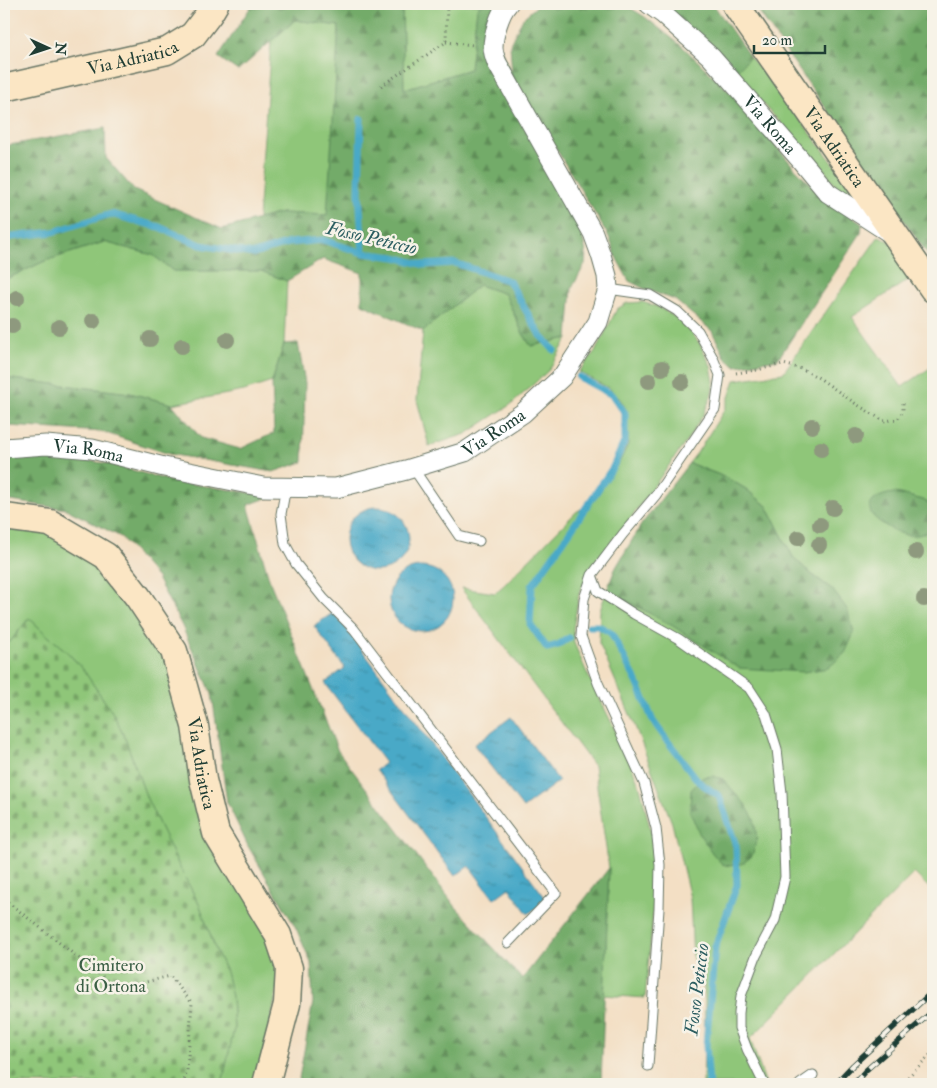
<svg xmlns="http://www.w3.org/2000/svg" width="937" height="1088" viewBox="0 0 937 1088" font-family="'IM FELL Double Pica',serif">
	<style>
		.green { fill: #8fc679; stroke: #578256 }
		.forest { fill: url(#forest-firs); stroke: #49744e }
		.cemetery { fill: url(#cemetery-stones); stroke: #578256 }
		.water { fill: url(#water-ripples); stroke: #34737e }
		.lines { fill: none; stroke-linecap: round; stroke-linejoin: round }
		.stream { stroke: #48a9c7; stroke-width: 7 }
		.service-casing { stroke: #697666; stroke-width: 11 }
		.minor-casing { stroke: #697666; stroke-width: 21 }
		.secondary-casing { stroke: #697666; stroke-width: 29 }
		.path { stroke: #697666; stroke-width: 3; stroke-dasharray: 1 4; stroke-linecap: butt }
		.service { stroke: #fff; stroke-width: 9 }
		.minor { stroke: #fff; stroke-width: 19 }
		.secondary { stroke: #fbe6c4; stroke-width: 26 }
		.rail-casing { stroke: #1f3d34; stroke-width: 5.5 }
		.rail { stroke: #f7f3e8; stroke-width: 4; stroke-dasharray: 11; stroke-linecap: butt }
		.tree { fill: #8e997e }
		.labels { text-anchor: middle; stroke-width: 5; stroke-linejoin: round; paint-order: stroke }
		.street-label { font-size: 18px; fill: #1f3d34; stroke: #f7f3e8 }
		.park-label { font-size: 18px; fill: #3b5f45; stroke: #f7f3e8 }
		.water-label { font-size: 19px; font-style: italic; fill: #2b5d60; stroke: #f7f3e8 }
	</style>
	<defs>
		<pattern id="forest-firs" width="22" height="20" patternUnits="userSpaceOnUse" patternTransform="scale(1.25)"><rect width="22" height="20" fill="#73ab69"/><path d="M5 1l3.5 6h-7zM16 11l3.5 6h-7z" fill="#5e8c57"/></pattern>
		<pattern id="cemetery-stones" width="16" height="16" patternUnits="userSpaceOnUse" patternTransform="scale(1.25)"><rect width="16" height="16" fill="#8fc679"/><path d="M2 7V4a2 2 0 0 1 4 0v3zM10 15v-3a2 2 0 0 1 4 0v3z" fill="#74a264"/></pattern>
		<pattern id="water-ripples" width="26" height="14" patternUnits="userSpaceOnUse" patternTransform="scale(1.25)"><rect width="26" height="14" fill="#48a9c7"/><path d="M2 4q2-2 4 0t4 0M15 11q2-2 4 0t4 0" fill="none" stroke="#3b8ba2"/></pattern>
	</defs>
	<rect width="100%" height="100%" fill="#f7f3e8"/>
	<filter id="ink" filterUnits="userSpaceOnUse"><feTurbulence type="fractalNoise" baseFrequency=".02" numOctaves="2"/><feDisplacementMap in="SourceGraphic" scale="10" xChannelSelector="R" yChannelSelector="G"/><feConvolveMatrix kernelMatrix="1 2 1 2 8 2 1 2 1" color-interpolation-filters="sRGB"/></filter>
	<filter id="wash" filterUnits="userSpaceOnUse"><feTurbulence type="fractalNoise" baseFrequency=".0096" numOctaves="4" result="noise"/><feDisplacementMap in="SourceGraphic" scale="20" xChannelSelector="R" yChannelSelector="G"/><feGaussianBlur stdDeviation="1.12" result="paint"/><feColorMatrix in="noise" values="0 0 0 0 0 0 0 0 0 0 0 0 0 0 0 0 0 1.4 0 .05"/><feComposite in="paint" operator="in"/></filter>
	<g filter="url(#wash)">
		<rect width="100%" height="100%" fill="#f3dfc4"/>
		<path class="green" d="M402,4H481L477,9L470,69L404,89Z
			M295,20L339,26L328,215L281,213L258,219L271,41Z
			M750,57L790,106L849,184V192H840L820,164L728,68L737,70Z
			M879,236L889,241L914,276L852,317L902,387L933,366V506L923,500L894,493L878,521L898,532L906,535L929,531L933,526V892L914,873L750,1039L766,1084H703L705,1002L703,976L693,959L690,898L672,823L635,726L599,643L600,610L607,590L671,625L832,589L810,573L793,557L767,506L746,489L727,478L689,463L697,453L725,409L735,380L783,373Z
			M104,242L153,255L173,271H261L287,281L284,344L272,382L244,391L172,404L130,393L4,378V280L45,261Z
			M479,285L505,294L522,332L531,346L568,338L549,370L513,403L466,434L429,446L417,400L423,331Z
			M642,302L658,307L677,318L691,332L700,344L711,366L714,382L711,397L703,415L686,442L630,519L593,564L579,594L573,629L574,643L587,673L626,752L640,787L651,832L655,868L652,926L645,998L604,995L609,868L594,766L461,588L495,593L504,585L576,512L594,501L620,461L628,444L627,411L620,399L610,389L579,372L596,350L617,309L627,303Z
			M4,523L46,528L101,561L166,650L188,723L282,968L257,1084H222L234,1029L232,997L226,972L215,948L200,906L180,868L147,799L126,741L114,715L82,668L66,651L48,636L29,618L10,642L4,643Z"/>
		<path class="forest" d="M250,4H402L404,89L470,69L477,9L481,4H498L490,25L568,203L581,232L586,252L585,264L572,288L568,338L531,346L522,332L505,294L479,285L423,331L362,304V273L323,259L287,281L261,271H173L153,255L104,242L45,261L4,280V146L105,128L106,158L134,190L222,229L281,213L327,215L339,26L295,20L238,71L218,57L250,8Z
			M539,4H624L645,17L683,47L731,93L793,166L824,198L862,224L861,233L778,359L736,366L726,359L712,331L675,300L645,289L629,281L617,259L609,237L512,75L510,44L523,18Z
			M654,4H713L750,57L737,70L728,68Z
			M753,4H933V262Z
			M298,343L305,383L303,462L273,472L169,454L103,432L9,426L4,427V378L130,393L172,404L201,438L240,449L274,433L272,382L284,344Z
			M4,455L56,456L110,464L171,481L272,496L248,505L270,582L338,751L455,906L522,979L609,868L601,1084H298L313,1002L311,963L296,928L248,846L227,802L212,694L182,626L157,578L121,537L66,509L4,500Z
			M689,463L727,478L746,489L767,506L793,557L810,573L832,589L847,609L854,633L845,653L828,668L804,672L739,668L671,625L607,590L615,569L641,525Z
			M894,493L901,494L923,500L933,506V526C919,542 901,535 886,526C881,522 874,519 871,513C865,499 885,494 894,493Z
			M713,776L723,779L745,804L754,819L757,839L752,856L742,864L729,866L722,864L713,854L700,835L690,812L691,790L703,777Z"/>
		<path class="cemetery" d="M29,618L48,636L66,651L82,668L114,715L126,741L147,799L180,868L200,906L215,948L226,972L232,997L234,1029L222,1084H4V643L10,642Z"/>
		<path class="water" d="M345 539a32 32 0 1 1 64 0a32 32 0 1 1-64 0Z
			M389 599a32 32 0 1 1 64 0a32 32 0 1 1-64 0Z
			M334,612L547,900L528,914L509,888L494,899L469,866L455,876L376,770L385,763L325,683L345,668L314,626Z
			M511,717L559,781L523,808L474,745Z"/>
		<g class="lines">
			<path class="stream" d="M361,119L359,192L363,253
				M4,238L53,232L111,214L159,227L201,245L254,254L289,243L323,240L363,253L395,257L424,265L455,263L509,281L540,335L554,350
				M589,626H599L611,633L637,682L653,721L666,739L699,782L719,796L736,846L737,885L715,947L706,1045L709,1084
				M569,638L558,645L547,648L530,624L532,586L571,530L613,467L625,440V413L612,395L579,377"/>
		</g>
	</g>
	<g filter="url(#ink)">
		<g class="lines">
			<defs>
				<path id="service" d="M608,289L650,295L677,311L698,331L713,358L720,375L715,409L656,495L623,534L592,575L584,599L581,636L598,683L644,783L656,828L660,865L659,909L648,1066
					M413,468L459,536L479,541
					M286,487L281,514L285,544L296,564L324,599L354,629L556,893L508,943
					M592,575L598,591L634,614L679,639L749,688L766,714L777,749L782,793L785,877L775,920L756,956L741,996L739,1013V1028L747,1049L764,1084
					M800,1084L813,1075"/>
				<g id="minor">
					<path id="s1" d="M649,4L663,14L711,57L799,158L828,193L890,233"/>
					<path id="s2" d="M4,448L46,445L92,449L164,467L263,487L336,488L406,470L465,452L523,413L562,377L598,322L608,289L607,276L601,255L593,233L497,63C495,58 493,52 493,47C493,36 500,12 508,4"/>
				</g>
				<g id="secondary">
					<path id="s3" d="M735,4L933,289"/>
					<path id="s4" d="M4,88L167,51L193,35L209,14L215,4"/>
					<path id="s5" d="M4,517L50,523L106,556L138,597L174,651L195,726L203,780L216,833L278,935L289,968L287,1004L266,1084"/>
				</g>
			</defs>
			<use href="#service" class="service-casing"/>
			<use href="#minor" class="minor-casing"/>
			<use href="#secondary" class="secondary-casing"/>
			<path class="path" d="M446,42L473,45
				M381,86L446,42L447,4
				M736,373L757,370L783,364L802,369L819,378L856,404L884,421L898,419L903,411V402
				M4,899L118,989L170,976L192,1003L187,1071L183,1084
				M901,1084L933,1052"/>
			<use href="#service" class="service"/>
			<use href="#minor" class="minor"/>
			<use href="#secondary" class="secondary"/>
			<defs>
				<path id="rail" d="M835,1084L853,1065L933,991
					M854,1084L865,1071L933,1011"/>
			</defs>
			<use href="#rail" class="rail-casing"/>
			<use href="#rail" class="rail"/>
		</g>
		<g class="tree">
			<circle cx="17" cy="298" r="8"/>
			<circle cx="93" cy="321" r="8"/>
			<circle cx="12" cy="326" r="8"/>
			<circle cx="59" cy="327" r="8"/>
			<circle cx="150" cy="339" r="8"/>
			<circle cx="227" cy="340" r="8"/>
			<circle cx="182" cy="346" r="8"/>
			<circle cx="662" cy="368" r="8"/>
			<circle cx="649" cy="381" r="8"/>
			<circle cx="682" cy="382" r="8"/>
			<circle cx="812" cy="426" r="8"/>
			<circle cx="856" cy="436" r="8"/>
			<circle cx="821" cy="449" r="8"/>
			<circle cx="833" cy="508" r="8"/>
			<circle cx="820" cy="525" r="8"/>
			<circle cx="798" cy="538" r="8"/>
			<circle cx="819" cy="545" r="8"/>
			<circle cx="916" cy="552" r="8"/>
			<circle cx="924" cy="599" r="8"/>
		</g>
	</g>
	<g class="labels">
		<g class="street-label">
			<text dy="6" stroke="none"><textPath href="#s4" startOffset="132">Via Adriatica</textPath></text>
			<text dy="6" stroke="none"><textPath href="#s1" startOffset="171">Via Roma</textPath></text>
			<text dy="6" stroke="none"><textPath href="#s3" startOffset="174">Via Adriatica</textPath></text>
			<text dy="6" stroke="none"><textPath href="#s2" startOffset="505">Via Roma</textPath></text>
			<text dy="6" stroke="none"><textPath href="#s2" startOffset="85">Via Roma</textPath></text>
			<text dy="6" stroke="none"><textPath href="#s5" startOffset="344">Via Adriatica</textPath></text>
		</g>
		<g class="park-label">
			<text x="111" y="971">Cimitero<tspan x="111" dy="21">di Ortona</tspan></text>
		</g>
		<g class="water-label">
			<text transform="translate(372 237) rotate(13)" y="7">Fosso Peticcio</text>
			<text transform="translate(696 989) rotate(-83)" y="7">Fosso Peticcio</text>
		</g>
	</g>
	<rect width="937" height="1088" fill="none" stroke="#f7f3e8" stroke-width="20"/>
	<g transform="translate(48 48) rotate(93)" stroke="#f7f3e8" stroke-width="4" paint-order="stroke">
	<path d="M0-4L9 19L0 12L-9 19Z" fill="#1f3d34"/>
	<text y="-8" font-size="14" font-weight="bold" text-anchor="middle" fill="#1f3d34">N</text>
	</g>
	<path d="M754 45v8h71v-8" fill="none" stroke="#1f3d34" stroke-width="2.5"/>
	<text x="762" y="45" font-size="15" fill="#1f3d34" stroke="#f7f3e8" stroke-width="4" paint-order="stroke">20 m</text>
</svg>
